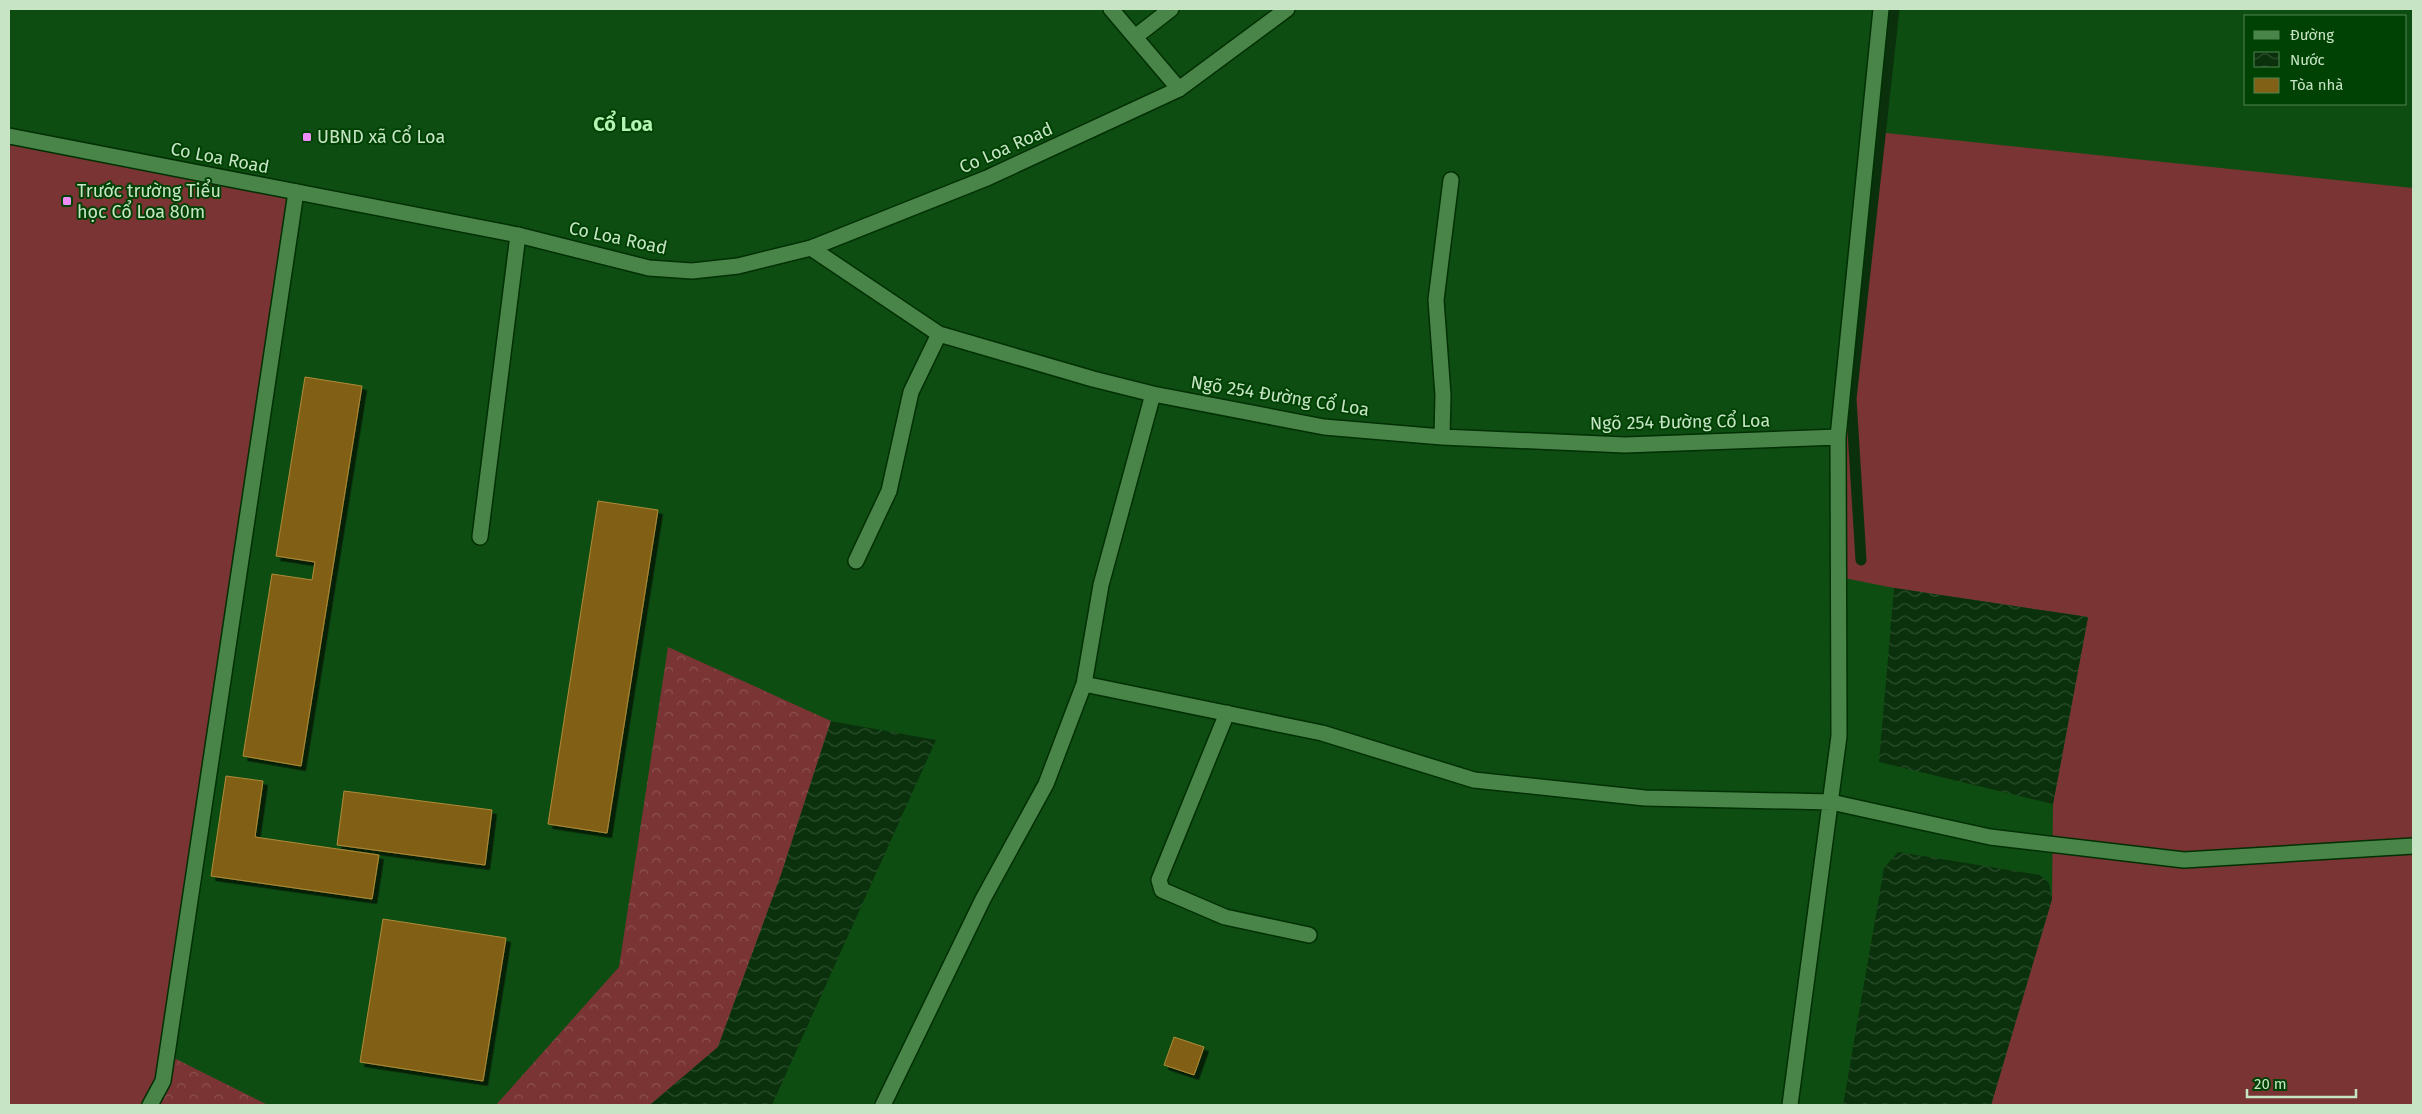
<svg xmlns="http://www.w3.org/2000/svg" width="2422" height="1114" viewBox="0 0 2422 1114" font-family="'Fira Sans',sans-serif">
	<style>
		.forest { fill: url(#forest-crowns) }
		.garden { fill: #793433 }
		.water { fill: url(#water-waves) }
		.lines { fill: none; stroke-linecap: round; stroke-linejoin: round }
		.stream { stroke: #0a310b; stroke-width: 11 }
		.building { fill: #816116; stroke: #b08a38; filter: url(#shadow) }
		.lane-casing { stroke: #003003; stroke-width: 18 }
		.street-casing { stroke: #003003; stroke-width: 18 }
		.secondary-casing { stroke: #003003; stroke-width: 18 }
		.lane { stroke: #498448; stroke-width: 15 }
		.street { stroke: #498448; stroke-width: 15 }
		.secondary { stroke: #498448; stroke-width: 15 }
		.poi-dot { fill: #ee8cf8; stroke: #004204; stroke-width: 2 }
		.labels { text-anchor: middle; stroke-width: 4; stroke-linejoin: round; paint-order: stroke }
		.poi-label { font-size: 18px; fill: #c7e5c5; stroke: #004204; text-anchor: start }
		.street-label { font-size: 18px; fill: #c7e5c5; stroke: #004204 }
		.quarter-label { font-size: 20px; font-weight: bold; fill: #b5f5b3; stroke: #004204 }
	</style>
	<defs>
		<pattern id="forest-crowns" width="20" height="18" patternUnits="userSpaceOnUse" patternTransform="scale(1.25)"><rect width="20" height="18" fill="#793433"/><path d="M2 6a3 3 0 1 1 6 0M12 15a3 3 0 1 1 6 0" fill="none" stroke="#8b514f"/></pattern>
		<pattern id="water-waves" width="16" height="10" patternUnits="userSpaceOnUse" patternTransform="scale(1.25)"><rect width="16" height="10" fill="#0a310b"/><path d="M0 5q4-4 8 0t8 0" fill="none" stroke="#2c4f2d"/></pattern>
		<filter id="shadow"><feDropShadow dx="4.5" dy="4.5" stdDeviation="0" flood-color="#0009"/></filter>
	</defs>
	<rect width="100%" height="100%" fill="#0e4d12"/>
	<path class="forest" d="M668,647L831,721L781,875L718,1047L650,1105H496L619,967Z
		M172,1057L268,1105H150Z"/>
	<path class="garden" d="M1867,131L2413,188V1105H1991L2052,899L2053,804L2088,617L1894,588L1839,577L1838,437Z
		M9,136L296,192L163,1081L150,1105H9Z"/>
	<path class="water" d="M1894,588L2088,617L2053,804L1879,762Z
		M831,721L936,740L772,1105H650L718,1047L781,875Z
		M1898,852L2040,875L2049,883L2052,899L1991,1105H1843L1884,868Z"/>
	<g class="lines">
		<path class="stream" d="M1861,560L1851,399L1894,9"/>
	</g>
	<path class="building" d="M305,377L362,386L301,766L243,756L272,574L312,580L315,562L276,556Z
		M598,501L658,510L607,833L548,824Z
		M226,776L263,781L255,837L379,855L372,899L211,876Z
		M344,791L492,810L485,865L337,845Z
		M383,919L506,938L483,1081L360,1062Z
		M1174,1037L1204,1047L1194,1075L1164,1065Z"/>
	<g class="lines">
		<defs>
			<path id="lane" d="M1111,9L1179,89
				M1135,37L1171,9
				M480,537L518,235
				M150,1105L163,1081L296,192"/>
			<path id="street" d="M811,248L939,334L1093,379L1153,394L1324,427L1442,437L1625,445L1838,437
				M1442,437L1443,395L1436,300L1451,180
				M856,561L889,491L911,392L939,334
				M1084,684L1322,733L1474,780L1645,798L1831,802L1990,837L2184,860L2413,846
				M1227,713L1159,880L1162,890L1225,917L1309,935
				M883,1105L983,899L1046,784L1084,684L1101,585L1153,394
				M1790,1105L1839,736L1838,437L1881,9"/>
			<path id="secondary" d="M9,136L518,235L649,268L692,271L738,266L811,248L987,178L1179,89L1287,9"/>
		</defs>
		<use href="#lane" class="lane-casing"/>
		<use href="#street" class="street-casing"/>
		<use href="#secondary" class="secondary-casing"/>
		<use href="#lane" class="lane"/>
		<use href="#street" class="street"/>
		<use href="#secondary" class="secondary"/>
	</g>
	<g class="poi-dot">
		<rect x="302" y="132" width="10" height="10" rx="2.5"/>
		<rect x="62" y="196" width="10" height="10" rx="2.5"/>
	</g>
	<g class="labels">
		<g class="poi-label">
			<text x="317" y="143">UBND xã Cổ Loa</text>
			<text x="77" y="197">Trước trường Tiểu<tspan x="77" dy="21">học Cổ Loa 80m</tspan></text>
		</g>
		<g class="street-label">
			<text transform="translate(1006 148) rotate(-24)" y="6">Co Loa Road</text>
			<text transform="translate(220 158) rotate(11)" y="6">Co Loa Road</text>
			<text transform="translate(618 238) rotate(12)" y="6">Co Loa Road</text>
			<text transform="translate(1280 396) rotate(9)" y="6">Ngõ 254 Đường Cổ Loa</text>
			<text transform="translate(1680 422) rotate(-1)" y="6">Ngõ 254 Đường Cổ Loa</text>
		</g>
		<g class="quarter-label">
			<text x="623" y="131">Cổ Loa</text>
		</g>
	</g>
	<rect width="2422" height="1114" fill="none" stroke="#c7e5c5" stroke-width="20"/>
	<rect x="2244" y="15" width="162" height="90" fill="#004204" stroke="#508351"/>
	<rect x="2254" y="31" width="25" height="8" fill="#498448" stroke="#508351"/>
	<text x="2290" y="40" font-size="15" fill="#c7e5c5">Đường</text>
	<rect x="2254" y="52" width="25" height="15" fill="url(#water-waves)" stroke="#508351"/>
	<text x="2290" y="65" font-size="15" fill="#c7e5c5">Nước</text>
	<rect x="2254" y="78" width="25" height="15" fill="#816116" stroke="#508351"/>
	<text x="2290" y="90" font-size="15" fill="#c7e5c5">Tòa nhà</text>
	<path d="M2247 1089v8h109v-8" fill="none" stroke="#c7e5c5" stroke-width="2.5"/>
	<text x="2254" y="1089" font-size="15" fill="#c7e5c5" stroke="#004204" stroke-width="4" paint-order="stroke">20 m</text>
</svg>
